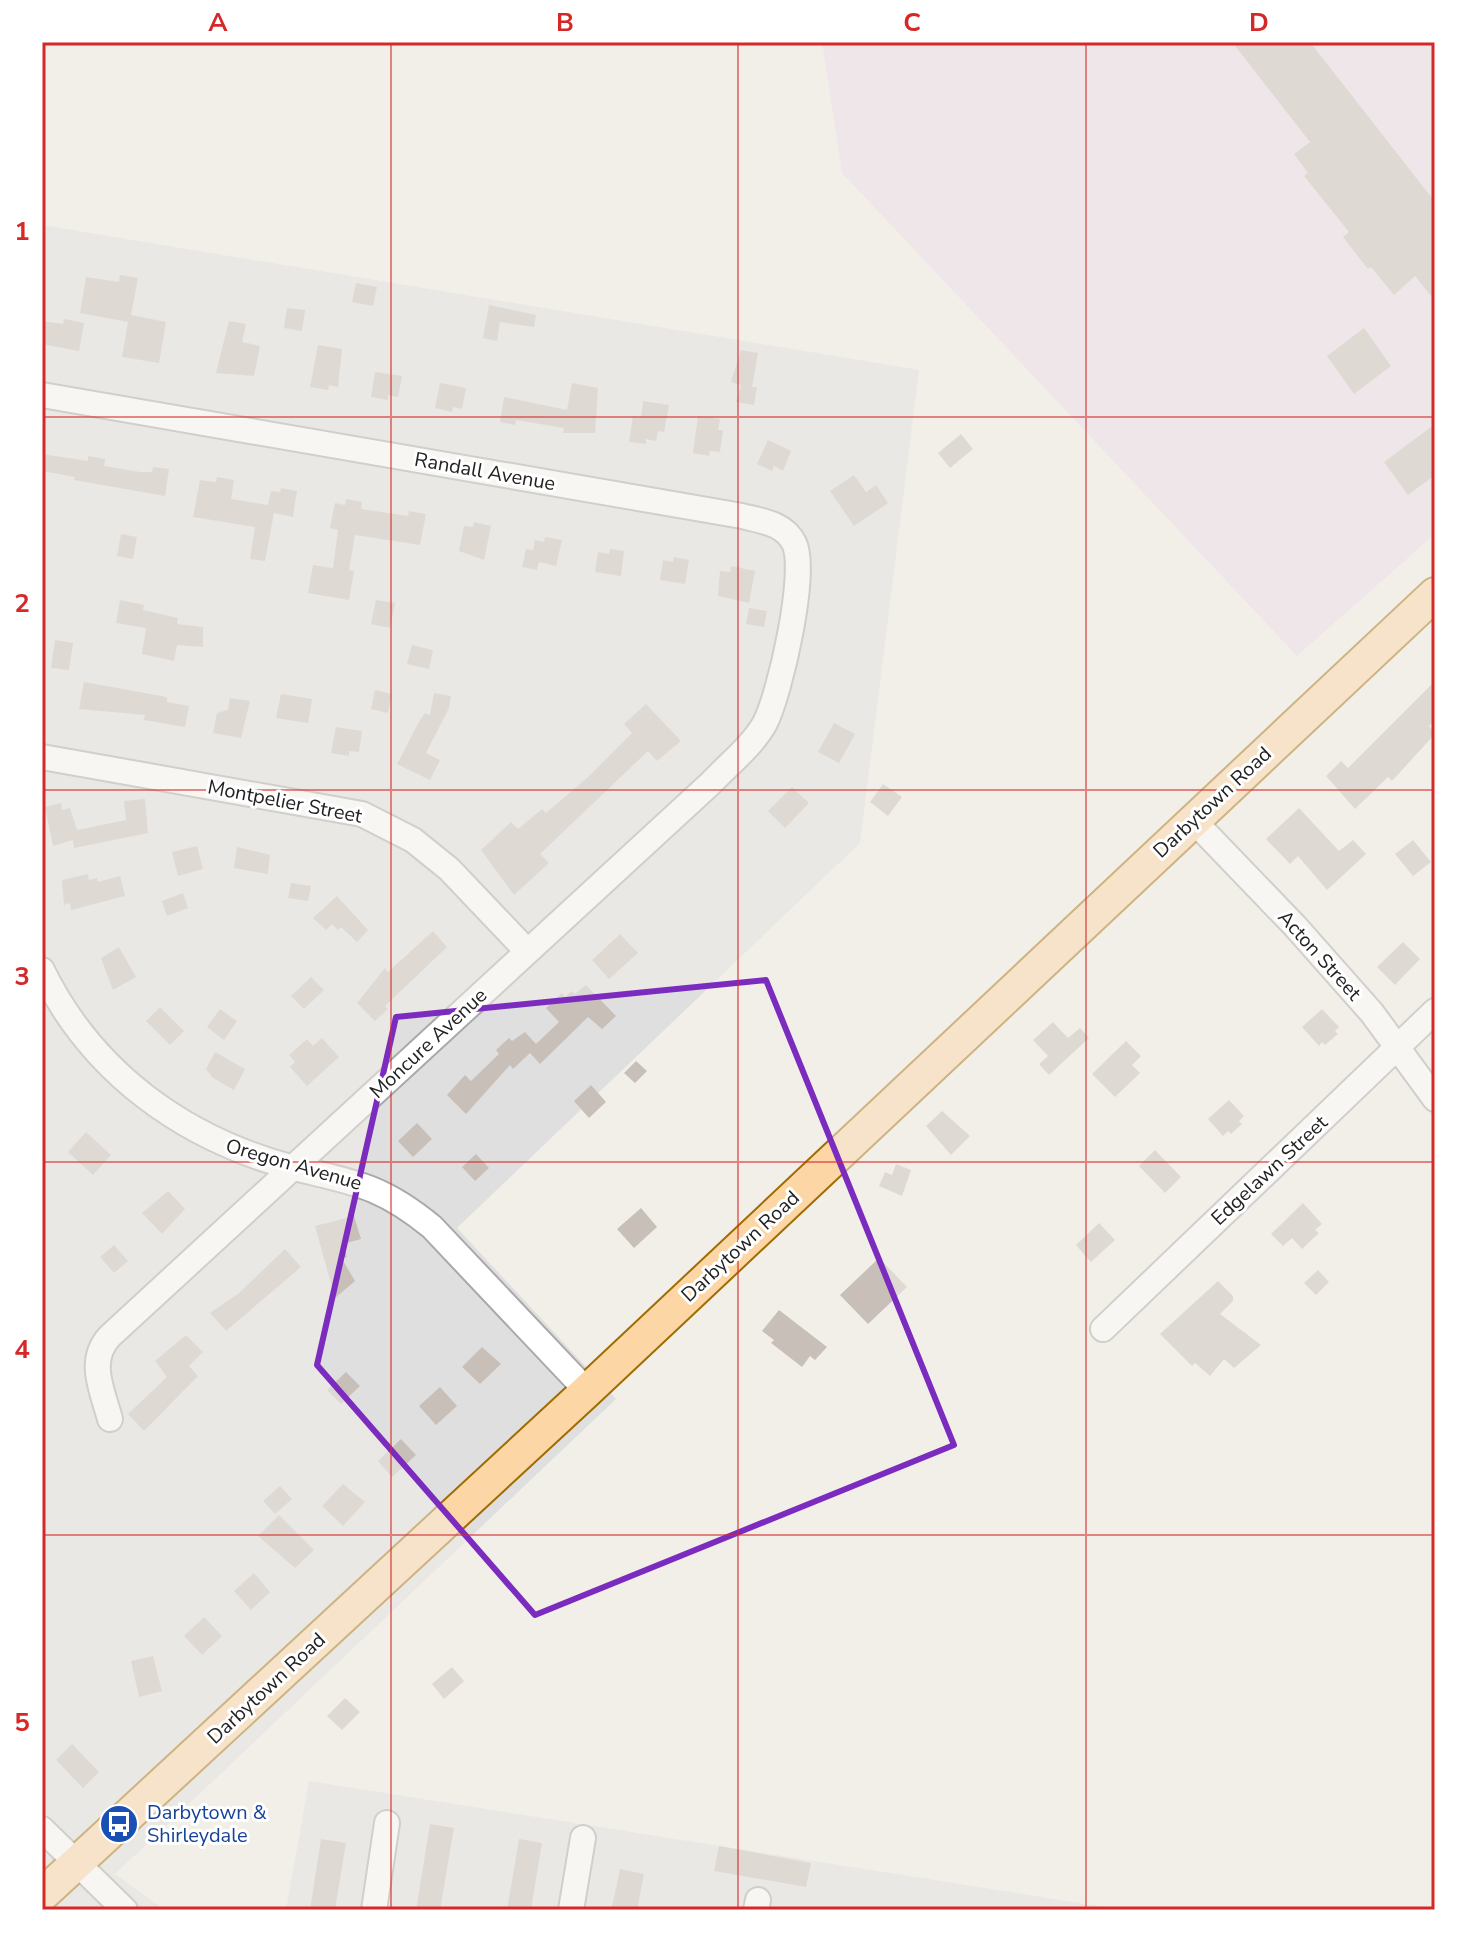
<svg xmlns="http://www.w3.org/2000/svg" width="1477" height="1952" viewBox="0 0 1477 1952" font-family="'Nunito Sans',sans-serif">
	<style>
		.residential { fill: #e0dfdf }
		.industrial { fill: #ebdbe8 }
		.building { fill: #c7bfb8 }
		.lines { fill: none; stroke-linecap: round; stroke-linejoin: round }
		.minor-casing { stroke: #a9a9a9; stroke-width: 28 }
		.major-casing { stroke: #a06b00; stroke-width: 36 }
		.minor { stroke: #fff; stroke-width: 24 }
		.major { stroke: #fcd6a4; stroke-width: 32 }
		.marked { fill: none; stroke: #7b2cbf; stroke-width: 6; stroke-linejoin: round }
		.grid { fill: none; stroke: #d62828; stroke-width: 2; stroke-opacity: 0.55 }
		.labels { text-anchor: middle; stroke-width: 6; stroke-linejoin: round; paint-order: stroke }
		.street-label { font-size: 20px; fill: #222; stroke: #fff }
		.transit-label { font-size: 20px; fill: #164399; stroke: #fff; text-anchor: start }
		.neatline { fill: none; stroke: #d62828; stroke-width: 3 }
		.grid-label { font-size: 26px; text-anchor: middle; font-weight: bold; fill: #d62828 }
	</style>
	<rect width="100%" height="100%" fill="#f2efe9"/>
	<path class="residential" d="M42,225L919,370L860,843L457,1228L616,1399L115,1874L165,1910H42Z
		M309,1781L1123,1910H286Z"/>
	<path class="industrial" d="M822,42H1435V534L1297,656L842,173Z"/>
	<path class="building" d="M1232,42H1310L1435,202V301L1415,276L1394,295L1371,267L1368,269L1343,237L1349,232L1304,176L1308,173L1294,154L1310,142Z
		M120,275L138,278L131,315L166,322L159,363L122,357L128,322L80,313L86,277L119,282Z
		M356,283L377,287L373,306L352,302Z
		M489,305L536,315L534,327L500,322L497,341L483,338Z
		M287,308L305,310L302,331L284,328Z
		M64,319L84,323L79,351L42,344V321L63,324Z
		M229,321L246,324L242,342L260,346L254,376L216,373Z
		M1364,328L1391,366L1354,394L1327,356Z
		M318,345L342,349L338,387L329,385L328,390L310,387Z
		M741,350L758,353L752,387H757L754,405L736,402L741,385L731,382Z
		M375,372L402,376L398,397L388,395V400L371,397Z
		M440,383L466,388L462,409L453,407L452,412L435,408Z
		M572,383L598,388L595,433H563L564,428L516,420L515,425L500,422L504,397L567,410Z
		M643,401L669,405L664,432L658,431L656,441L646,439V444L629,442L633,416L641,418Z
		M698,416L720,419L718,430H723L720,452L710,451L709,456L693,453Z
		M1435,424V475L1408,495L1384,462Z
		M961,434L973,449L950,468L938,453Z
		M768,440L791,451L783,471L774,466L772,471L757,464Z
		M42,454L88,461V456L105,459L104,466L140,472H152L153,467L169,469L165,496L74,480L75,477L42,471Z
		M854,475L866,492L876,485L888,503L854,526L830,491Z
		M217,477L234,480L231,499L268,505L271,491L280,492L281,488L297,491L293,517L274,513L265,561L250,559L255,527L193,517L200,480L216,482Z
		M346,499L362,502L361,509L408,516L409,511L426,514L420,545L355,535L349,570L354,571L349,600L308,593L313,565L333,568L338,530L330,528L335,503L345,505Z
		M474,522L491,526L484,560L459,551L464,526L473,527Z
		M121,534L137,537L133,559L117,556Z
		M545,537L562,540L556,566L539,562L537,570L522,567L526,549L533,550L535,540L544,542Z
		M610,549L624,551L621,576L595,572L598,552L609,554Z
		M674,557L689,560L685,584L660,580L663,560L673,562Z
		M731,566L755,571L749,603L718,596L720,571L730,572Z
		M120,600L144,605L143,610L178,618L177,624L203,627V647L177,645L174,661L142,654L146,628L116,623Z
		M376,600L395,603L390,628L371,624Z
		M749,608L767,611L764,627L746,624Z
		M55,640L73,643L69,670L51,668Z
		M412,645L433,650L429,669L407,664Z
		M1435,681V720L1429,726L1435,734L1392,781L1388,777L1355,809L1326,776L1341,761L1348,768Z
		M84,682L167,697V702L189,706L185,727L144,720L145,715L79,709Z
		M375,690L392,694L388,713L371,709Z
		M434,693L451,696L449,708L426,753L440,760L430,780L397,764L419,722L425,713L430,715Z
		M281,694L312,699L308,723L276,718Z
		M230,698L250,701L241,738L213,733L217,713L228,710Z
		M646,704L681,741L657,761L648,751L540,854L549,863L514,895L481,850L511,822L518,829L542,809L546,813L588,777L632,733L624,724Z
		M834,723L855,734L839,763L818,752Z
		M336,727L362,731L359,752L349,751V756L331,753Z
		M883,784L902,797L888,816L870,802Z
		M792,787L809,803L785,828L768,811Z
		M145,799L148,833L74,848L73,840L53,846L45,807L61,803L62,810L70,808L77,830L126,820L124,801Z
		M1299,808L1339,851L1353,840L1366,854L1327,890L1298,856L1290,864L1266,839Z
		M1413,840L1431,862L1413,876L1395,854Z
		M197,846L203,869L178,876L172,852Z
		M237,847L270,855L268,874L234,868Z
		M88,874L89,880L97,878L98,882L120,876L125,896L71,910L70,903L64,905L62,880Z
		M291,883L311,886L308,901L288,898Z
		M183,893L188,908L167,916L162,901Z
		M337,896L368,930L357,942L341,927L338,930L332,924L326,930L313,918Z
		M433,931L447,947L385,1006L388,1009L375,1021L357,1003L385,968L388,972Z
		M620,934L638,953L609,979L592,960Z
		M1403,942L1420,959L1395,985L1377,967Z
		M119,947L136,977L113,990L101,958Z
		M311,977L324,990L304,1009L291,996Z
		M586,985L616,1016L602,1029L588,1017L540,1064L530,1053L513,1069L510,1065L466,1114L447,1095L465,1075L471,1081L499,1054L496,1050L509,1038L512,1041L525,1032L536,1044L559,1022L546,1008L562,993L565,997L572,991L575,994Z
		M160,1007L184,1031L170,1045L146,1021Z
		M220,1009L237,1021L224,1040L207,1027Z
		M1322,1009L1339,1027L1335,1031L1338,1034L1325,1045L1322,1042L1319,1046L1302,1027Z
		M1053,1022L1068,1038L1080,1028L1089,1038L1049,1075L1039,1064L1048,1056L1033,1040Z
		M322,1038L339,1057L307,1086L290,1067L295,1062L289,1055L307,1039L313,1046Z
		M1126,1041L1141,1056L1132,1065L1140,1073L1115,1097L1092,1074Z
		M215,1052L245,1069L234,1090L213,1078L206,1069Z
		M636,1061L647,1071L635,1083L624,1073Z
		M591,1085L606,1102L589,1118L574,1101Z
		M1229,1100L1244,1116L1239,1121L1242,1124L1231,1134L1228,1131L1223,1136L1208,1119Z
		M942,1111L970,1136L951,1155L926,1126Z
		M417,1123L432,1139L413,1157L398,1141Z
		M86,1132L111,1155L93,1175L68,1152Z
		M1155,1150L1181,1177L1165,1193L1139,1166Z
		M476,1154L489,1168L475,1181L462,1167Z
		M896,1164L911,1170L902,1196L879,1186L885,1172L892,1175Z
		M168,1191L185,1209L162,1234L142,1213Z
		M1303,1203L1322,1224L1315,1230L1319,1233L1302,1249L1292,1238L1283,1246L1271,1234Z
		M641,1208L657,1227L634,1248L617,1229Z
		M354,1216L361,1239L343,1244L347,1257L342,1259L355,1281L335,1298L315,1226Z
		M1099,1223L1115,1240L1091,1262L1076,1245Z
		M114,1245L128,1261L114,1273L100,1257Z
		M285,1249L301,1267L226,1331L210,1313L238,1294Z
		M879,1258L907,1287L868,1324L840,1295Z
		M1318,1270L1329,1282L1316,1295L1304,1283Z
		M1218,1281L1233,1296V1301L1220,1314L1261,1345L1234,1368L1224,1359L1210,1376L1195,1363L1192,1366L1160,1334Z
		M779,1310L827,1347L815,1360L810,1356L802,1367L771,1343L774,1340L762,1331Z
		M186,1335L203,1352L189,1366L198,1376L144,1431L128,1414L167,1377L155,1361Z
		M482,1347L501,1364L480,1384L462,1367Z
		M346,1372L360,1386L341,1404L327,1390Z
		M440,1387L457,1406L436,1425L419,1406Z
		M401,1439L416,1455L392,1477L378,1461Z
		M343,1484L365,1502L343,1526L322,1506Z
		M280,1486L292,1499L275,1514L263,1501Z
		M279,1515L314,1550L295,1568L258,1536Z
		M254,1573L270,1592L251,1610L234,1591Z
		M204,1617L222,1636L202,1655L184,1636Z
		M153,1656L162,1691L139,1697L131,1661Z
		M452,1667L464,1681L444,1699L432,1684Z
		M345,1698L360,1712L342,1730L327,1716Z
		M72,1744L99,1772L83,1788L56,1760Z
		M430,1824L454,1828L440,1910H416Z
		M321,1839L346,1843L335,1910H310Z
		M519,1839L542,1843L531,1910H507Z
		M719,1846L811,1863L806,1887L714,1871Z
		M620,1869L644,1874L637,1910L612,1907Z"/>
	<g class="lines">
		<defs>
			<path id="minor" d="M42,395L742,516C761,521 784,523 794,543C808,571 780,694 765,723C753,745 729,764 712,782L110,1336C87,1360 102,1390 110,1419
				M42,757L362,814L413,840L449,869L527,951
				M1193,820L1295,926L1372,1013L1435,1099
				M42,970C92,1073 184,1139 294,1168C355,1183 381,1185 432,1227L587,1391
				M1103,1329L1435,1011
				M42,1829L125,1910
				M374,1910L387,1823
				M571,1910L583,1838
				M756,1910L758,1900"/>
			<path id="major" d="M42,1895L587,1391L1435,594"/>
		</defs>
		<use href="#minor" class="minor-casing"/>
		<use href="#major" class="major-casing"/>
		<use href="#minor" class="minor"/>
		<use href="#major" class="major"/>
	</g>
	<path d="M0 0H1477V1952H0ZM766,980L954,1445L535,1615L317,1365L396,1017Z" fill="#f2efe9" fill-opacity=".55" fill-rule="evenodd"/>
	<path class="marked" d="M766,980L954,1445L535,1615L317,1365L396,1017Z"/>
	<path class="grid" d="M391,42V1910M738,42V1910M1086,42V1910M42,417H1435M42,790H1435M42,1162H1435M42,1535H1435"/>
	<defs>
		<symbol id="bus-disc" viewBox="-11 -11 22 22"><circle r="9.5" fill="#1a4fb4" stroke="#fff"/><path d="M-5-6H5V4H4V6H2V4H-2V6H-4V4H-5ZM-3.5-4V0h7V-4ZM-3.5 1.2v1.5H-2V1.2ZM2 1.2v1.5H3.5V1.2Z" fill="#fff"/></symbol>
	</defs>
	<g fill-rule="evenodd">
		<use href="#bus-disc" x="97" y="1802" width="44" height="44"/>
	</g>
	<g class="labels">
		<g class="street-label">
			<text transform="translate(485 471) rotate(10)" y="7">Randall Avenue</text>
			<text transform="translate(285 801) rotate(11)" y="7">Montpelier Street</text>
			<text transform="translate(1212 802) rotate(-43)" y="7">Darbytown Road</text>
			<text transform="translate(1320 955) rotate(48)" y="7">Acton Street</text>
			<text transform="translate(428 1043) rotate(-43)" y="7">Moncure Avenue</text>
			<text transform="translate(294 1164) rotate(16)" y="7">Oregon Avenue</text>
			<text transform="translate(1269 1170) rotate(-43)" y="7">Edgelawn Street</text>
			<text transform="translate(740 1246) rotate(-43)" y="7">Darbytown Road</text>
			<text transform="translate(266 1688) rotate(-43)" y="7">Darbytown Road</text>
		</g>
		<g class="transit-label">
			<text x="147" y="1819">Darbytown &amp;<tspan x="147" dy="23">Shirleydale</tspan></text>
		</g>
	</g>
	<rect width="1477" height="1952" fill="none" stroke="#ffffff" stroke-width="88"/>
	<rect x="44" y="44" width="1389" height="1864" class="neatline"/>
	<g class="grid-label">
		<text x="218" y="31">A</text>
		<text x="565" y="31">B</text>
		<text x="912" y="31">C</text>
		<text x="1259" y="31">D</text>
		<text x="22" y="240">1</text>
		<text x="22" y="612">2</text>
		<text x="22" y="985">3</text>
		<text x="22" y="1358">4</text>
		<text x="22" y="1731">5</text>
	</g>
</svg>
